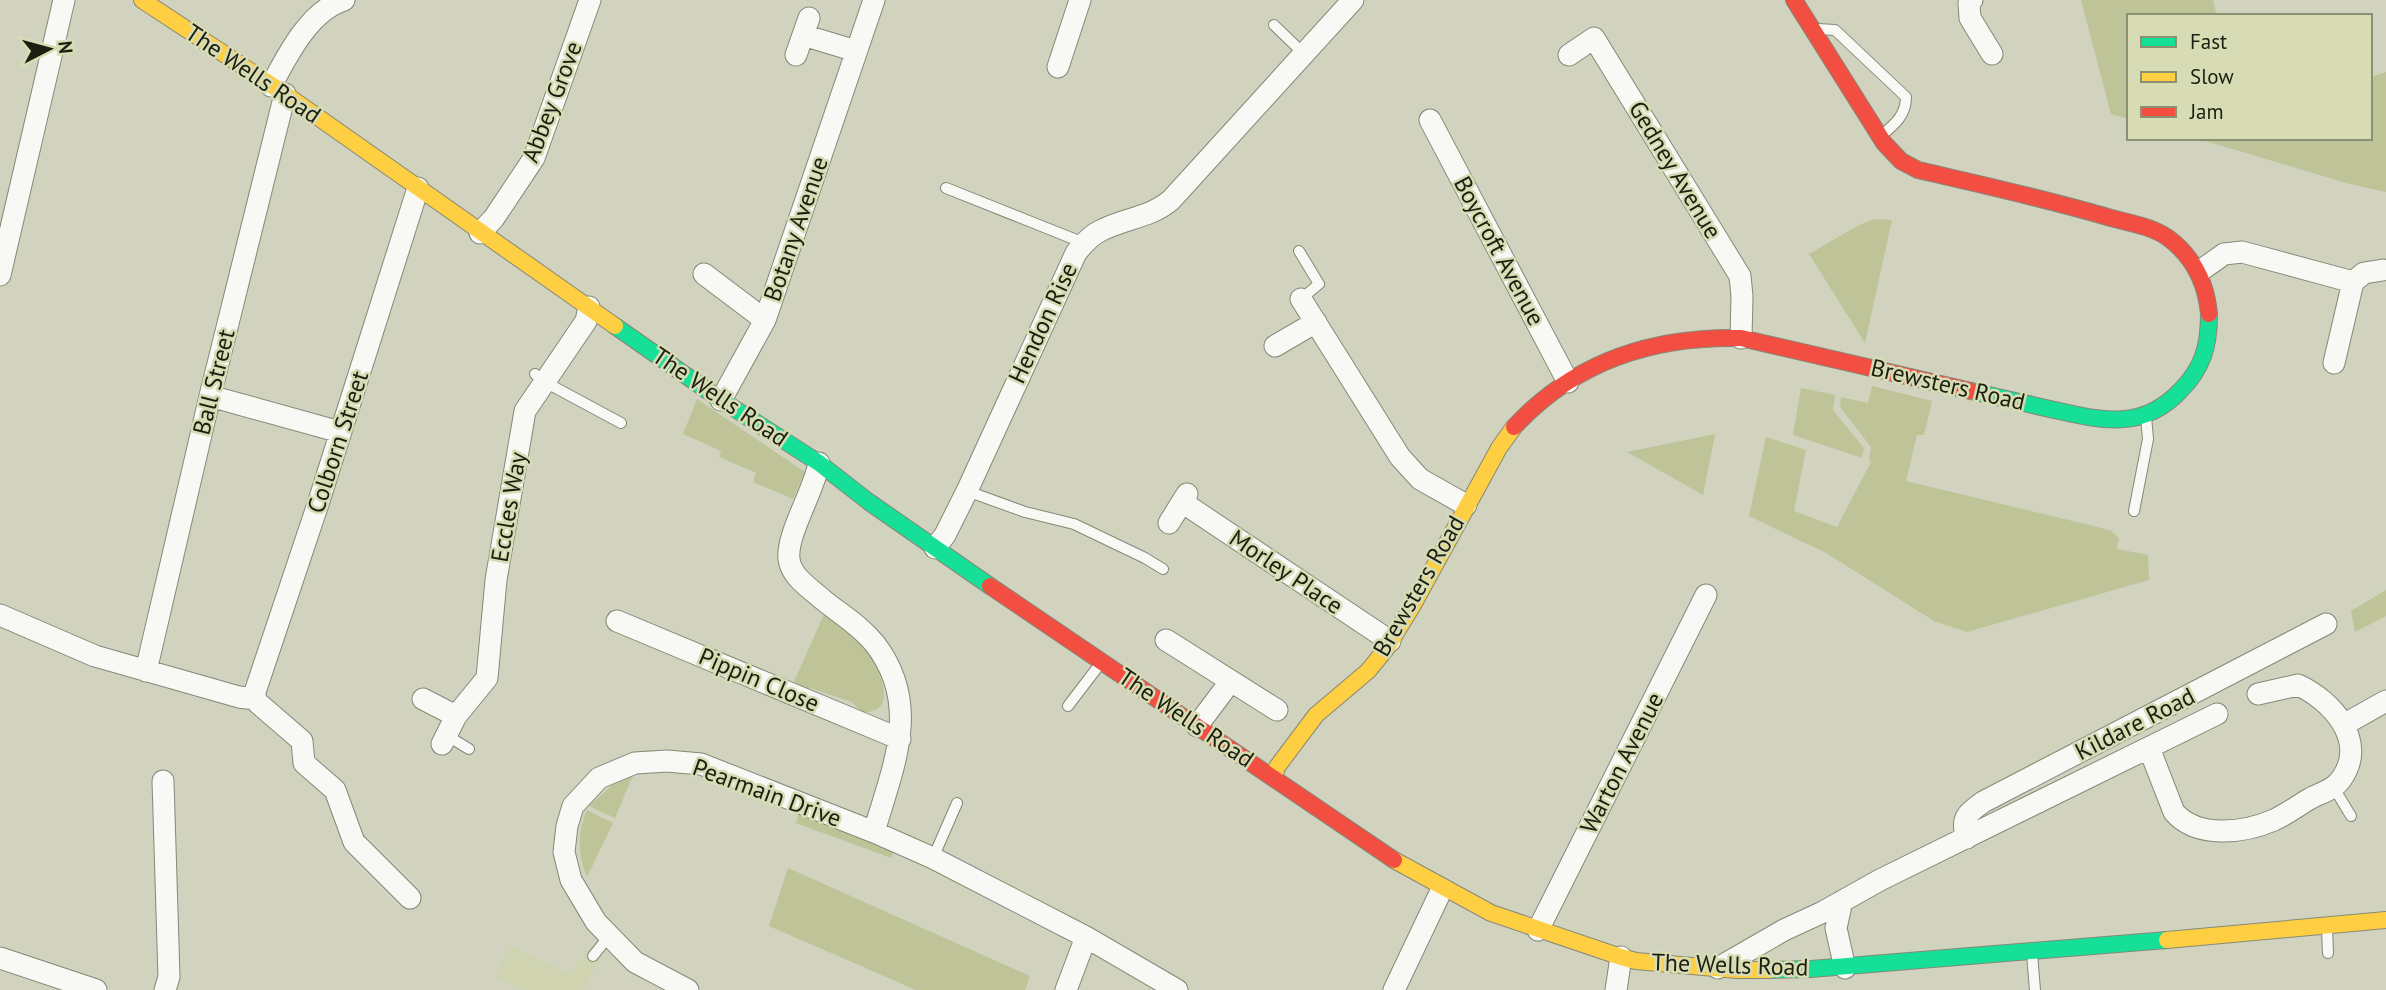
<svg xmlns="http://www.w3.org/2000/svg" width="2386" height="990" viewBox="0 0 2386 990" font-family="'PT Sans',sans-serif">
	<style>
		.built { fill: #cfd3b0 }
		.green { fill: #bec398 }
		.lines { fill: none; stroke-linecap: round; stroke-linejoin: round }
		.lane-casing { stroke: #868878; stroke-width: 12 }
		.street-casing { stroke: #868878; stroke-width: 23 }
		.fast-casing { stroke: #868878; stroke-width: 18 }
		.slow-casing { stroke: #868878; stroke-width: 18 }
		.jam-casing { stroke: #868878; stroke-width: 18 }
		.lane { stroke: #f8f8f5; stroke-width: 10 }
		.street { stroke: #f8f8f5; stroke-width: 21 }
		.fast { stroke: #16e098; stroke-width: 16 }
		.slow { stroke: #ffcf43; stroke-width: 16 }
		.jam { stroke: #f24e42; stroke-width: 16 }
		.labels { text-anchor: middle; stroke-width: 5; stroke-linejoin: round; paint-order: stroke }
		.street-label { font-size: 24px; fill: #1c1e0f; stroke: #d7dcb5 }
	</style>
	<rect width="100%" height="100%" fill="#d1d3be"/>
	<path class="built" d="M594,944L603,953L584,990H526L495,977L510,946L569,973Z"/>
	<path class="green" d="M2081,0H2213L2217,16H2129V119L2111,114Z
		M2386,72V192L2350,184L2195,138H2370V77Z
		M1875,219L1892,220L1865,343L1809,254L1859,225Z
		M1872,386L1932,401L1924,435H1917L1906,481L2110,530L2119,538L2117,549L2148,555L2149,580L1967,632L1934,621L1826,553L1749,516L1766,437L1806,450L1794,511L1837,527L1871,462L1869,461L1871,447L1840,407L1841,397L1868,403Z
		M1801,388L1835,395L1833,410L1864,448L1862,458L1793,435Z
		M697,399L805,472L793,499L753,482L756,473L719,457L721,451L683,434Z
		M1715,434L1703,495L1627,452Z
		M2386,590V616L2355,632L2351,611Z
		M826,610C837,620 850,629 860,640C874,657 905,714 862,712L852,702L810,688L802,691L792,686Z
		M633,775L615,818L589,806L611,786Z
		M587,810L613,823L587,877C578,856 577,832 587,810Z
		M799,812L895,848L891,858L796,823Z
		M788,868L1030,976L1025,990H916L769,926Z"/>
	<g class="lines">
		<defs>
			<path id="lane" d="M1274,25L1303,53
				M1818,29L1835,30L1906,97C1906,115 1895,124 1882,135
				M946,188L1084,243
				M1299,251L1319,284L1301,299
				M535,374L543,381L621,423
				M967,491L1025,512L1074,524L1145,558L1163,569
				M2134,511L2148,439L2146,417
				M1068,706L1100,664
				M446,735L469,749
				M2334,788L2351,816
				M933,858L957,803
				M2327,929L2328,953
				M2032,954L2035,990
				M593,956L609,936"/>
			<path id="street" d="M1972,0L1969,3L1970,18L1992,54
				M803,35L856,51
				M796,55L809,18
				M1569,55L1594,38L1740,276L1742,296L1741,338
				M1058,67L1080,0
				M271,86C287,56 309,11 344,0
				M1430,120L1568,382
				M480,233L494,218L534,158L590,0
				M2200,271L2224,254L2242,252L2353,282L2334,363
				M704,274L765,320
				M0,275L64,0
				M2353,282L2364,273L2383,270
				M1301,299L1400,457L1420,479L1466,505
				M1275,346L1316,322
				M210,396L340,432
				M721,400L765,320L874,0
				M819,463C814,491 786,535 789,559C791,577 810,588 822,599C840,614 860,625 875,644C922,705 893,766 874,832
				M1182,502L1390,641
				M1169,523L1187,494
				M935,548L945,535L967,491L1076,253C1083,244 1090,236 1100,231C1124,218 1150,218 1171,200L1353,0
				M0,615L95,656L239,697L247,698L254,695
				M617,621L900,739
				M1166,640L1277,710
				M146,671L210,396L285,94
				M254,695L318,504L418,188
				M254,695L258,703L302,741L304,763L335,790L354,842L410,898
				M423,699L456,716
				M2345,724L2386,701
				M1197,726L1230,682
				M442,744L456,716L487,678L496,580L525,411L586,321L589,307
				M2149,748L2174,812C2197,839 2244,833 2274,820C2287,814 2299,805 2311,798C2323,792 2335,789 2342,778C2368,740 2331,700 2298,685L2258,694
				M163,781L169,977L165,990
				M1967,838C1960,818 1967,814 1983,802L2326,624
				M1842,901L1836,928L1845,968
				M1538,930L1706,595
				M0,958L96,990
				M1718,968L1784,930L1823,912L1880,880L2217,714
				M688,990L635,962L596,922L571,880L564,852L567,826L573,806L599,778L635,763L667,761L701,764L874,832L933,858L1086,937L1177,990
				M1066,990L1086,937
				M1394,990L1442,889
				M1616,990L1621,957"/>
			<path id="fast" d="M615,326L721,400L819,463L869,502L990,586
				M1971,391C1997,397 2024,403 2050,409C2099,420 2141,432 2180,391C2203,368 2209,346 2209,314
				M1770,970L1811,969L2167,940"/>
			<path id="slow" d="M142,0L285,94L615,326
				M1274,778L1277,767L1316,715L1368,671L1386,649L1413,605L1499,448L1514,427
				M1394,860L1491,913L1621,957L1636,961L1737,970H1770
				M2167,940L2386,920"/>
			<path id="jam" d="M1794,0L1884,143L1901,161L1918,170C1983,185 2047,199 2111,218C2130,223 2150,226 2167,237C2193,256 2206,281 2209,314
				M1514,427C1575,361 1652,336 1741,338L1971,391
				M990,586L1394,860"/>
		</defs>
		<use href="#lane" class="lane-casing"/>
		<use href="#street" class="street-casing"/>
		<use href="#fast" class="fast-casing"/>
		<use href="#slow" class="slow-casing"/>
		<use href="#jam" class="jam-casing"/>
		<use href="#lane" class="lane"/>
		<use href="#street" class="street"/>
		<use href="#fast" class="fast"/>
		<use href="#slow" class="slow"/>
		<use href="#jam" class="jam"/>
	</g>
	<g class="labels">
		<g class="street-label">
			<text transform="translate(253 74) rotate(34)" y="8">The Wells Road</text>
			<text transform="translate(552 102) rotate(-69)" y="8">Abbey Grove</text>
			<text transform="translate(1675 170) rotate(59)" y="8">Gedney Avenue</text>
			<text transform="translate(796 229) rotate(-71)" y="8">Botany Avenue</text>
			<text transform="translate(1499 251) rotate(62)" y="8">Boycroft Avenue</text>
			<text transform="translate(1043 323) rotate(-65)" y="8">Hendon Rise</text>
			<text transform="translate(214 382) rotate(-76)" y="8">Ball Street</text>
			<text transform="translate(1948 385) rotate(13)" y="8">Brewsters Road</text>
			<text transform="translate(720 397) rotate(34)" y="8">The Wells Road</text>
			<text transform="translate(338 442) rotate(-72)" y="8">Colborn Street</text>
			<text transform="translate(509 507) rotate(-80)" y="8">Eccles Way</text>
			<text transform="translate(1286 572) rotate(34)" y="8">Morley Place</text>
			<text transform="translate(1419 586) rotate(-60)" y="8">Brewsters Road</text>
			<text transform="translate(759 680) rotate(23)" y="8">Pippin Close</text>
			<text transform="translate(1186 718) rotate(34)" y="8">The Wells Road</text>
			<text transform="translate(2135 724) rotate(-27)" y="8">Kildare Road</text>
			<text transform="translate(1622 763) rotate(-63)" y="8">Warton Avenue</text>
			<text transform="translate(767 793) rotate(20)" y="8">Pearmain Drive</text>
			<text transform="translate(1730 965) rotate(2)" y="8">The Wells Road</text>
		</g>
	</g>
	<rect x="2127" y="14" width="245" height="126" fill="#d7dcb5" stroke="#8c9073" stroke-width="2"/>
	<rect x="2141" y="37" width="35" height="10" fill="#16e098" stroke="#8c9073" stroke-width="2"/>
	<text x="2190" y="49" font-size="21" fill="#1c1e0f">Fast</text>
	<rect x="2141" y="72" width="35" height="10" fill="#ffcf43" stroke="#8c9073" stroke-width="2"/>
	<text x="2190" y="84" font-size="21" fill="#1c1e0f">Slow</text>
	<rect x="2141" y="107" width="35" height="10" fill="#f24e42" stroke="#8c9073" stroke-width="2"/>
	<text x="2190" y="119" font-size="21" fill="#1c1e0f">Jam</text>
	<g transform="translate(49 49) rotate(84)" stroke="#d7dcb5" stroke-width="5" paint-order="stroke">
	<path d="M0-5L12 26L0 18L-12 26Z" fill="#1c1e0f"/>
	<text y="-10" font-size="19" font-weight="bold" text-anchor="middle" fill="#1c1e0f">N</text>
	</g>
</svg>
